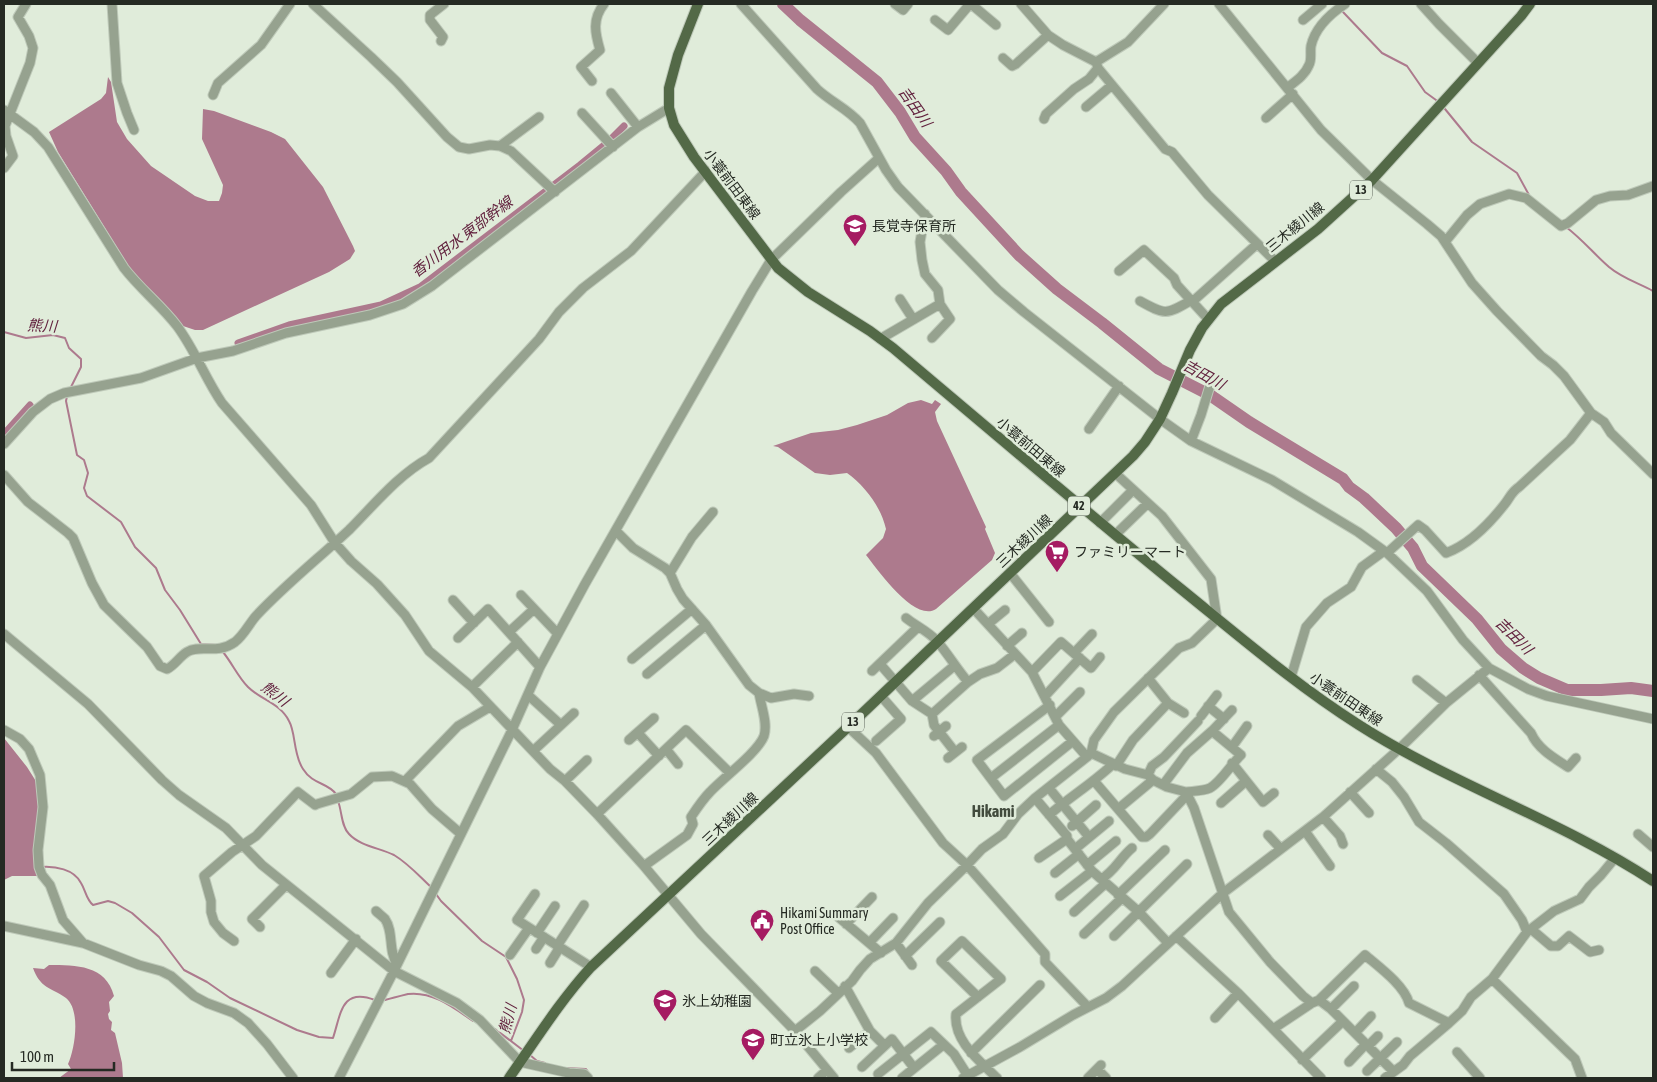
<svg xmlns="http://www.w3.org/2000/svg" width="1657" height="1082" viewBox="0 0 1657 1082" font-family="'Asap Condensed','Noto Sans JP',sans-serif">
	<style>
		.water { fill: #ad7a8d }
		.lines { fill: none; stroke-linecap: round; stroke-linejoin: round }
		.stream { stroke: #ad7a8d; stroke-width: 2 }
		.canal { stroke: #ad7a8d; stroke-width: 7 }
		.river { stroke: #ad7a8d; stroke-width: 12 }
		.minor-casing { stroke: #bec9b9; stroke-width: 11 }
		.major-casing { stroke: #bec9b9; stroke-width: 12 }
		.minor { stroke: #96a28f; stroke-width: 9 }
		.major { stroke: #536947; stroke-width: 10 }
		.labels { text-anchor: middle; stroke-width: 5; stroke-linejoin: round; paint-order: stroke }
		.shield { fill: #e0ecda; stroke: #5d645a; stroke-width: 1 }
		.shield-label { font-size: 12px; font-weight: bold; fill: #252a23 }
		.street-label { font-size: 14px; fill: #252a23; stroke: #e0ecda }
		.poi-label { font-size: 14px; fill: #252a23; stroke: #e0ecda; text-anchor: start }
		.water-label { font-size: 15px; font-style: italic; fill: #62223e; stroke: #e0ecda }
		.quarter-label { font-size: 16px; font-weight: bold; fill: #424b3d; stroke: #e0ecda }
	</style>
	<rect width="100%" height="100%" fill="#e0ecda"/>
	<path class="water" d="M108,77L111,82L117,122L127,139L151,166L195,196L208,201H219L222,193L223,185L202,139L203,109L214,111L271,132L285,139L323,187L353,246L355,251L350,259L329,272L203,330H195L183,326L171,312L152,297L134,275L58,152L49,132L101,99L106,93Z
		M921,400L932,404L935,400L941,404L935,412L937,421L986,527L985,529L995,553L992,560L936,609C915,623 878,570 866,555L883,538L886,529C881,507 865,486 847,473L830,475L815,473L778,447L773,446L811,433L838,430L857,425L887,415L908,403Z
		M4,738L27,767L39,786L41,876H12L4,880Z
		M49,965C76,965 106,965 114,996L109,1002L110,1011L108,1014L109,1019L112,1022L111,1030L115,1033L122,1063L123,1078H59L71,1069L68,1064C75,1049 81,1010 66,998C50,987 40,988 33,968L44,969Z"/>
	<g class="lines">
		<path class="stream" d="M1343,12L1382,53L1407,66L1425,92L1436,100
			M1445,109L1472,142L1517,173L1529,195
			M1566,227C1582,239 1594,254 1609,267C1622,278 1638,283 1653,291
			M4,332L26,338L53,335L65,338L69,348L81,359V367L70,389
			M67,396L66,401L77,455L84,460L88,473L84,488L87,496L121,522L135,547L156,568L165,590L180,610L201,644L217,645
			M223,652C232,663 238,677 248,687C261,700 280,703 289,721C296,733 293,754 303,769C313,785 327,782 336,794
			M338,801C342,811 341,826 349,834C360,846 380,848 394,855C409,864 419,876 432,888
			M41,867C55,866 74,869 81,883C86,891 86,899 93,905L108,901L115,903L132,913L159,937L184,970L207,982L230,998L297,1030L319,1037L333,1038C341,1014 341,987 375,1000
			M436,894L441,901L482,941L506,957L517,979L524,1000L522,1012L511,1041
			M385,1000C392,998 400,996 408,994C433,991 454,1008 473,1021
			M495,1029L524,1051
			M530,1055L537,1061L545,1063
			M564,1068L586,1069L588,1072"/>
		<path class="canal" d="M238,343L289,325L381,305L420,287L580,165L608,142L624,126
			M4,434L30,405"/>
		<path class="river" d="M783,4L800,20L877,82L900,112L915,137L946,171L961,192L1019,255L1057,289L1102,323L1159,369L1210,395L1249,422L1343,479L1349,487L1364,498L1396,528L1413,548L1422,566L1477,619L1501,649L1523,668L1539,678L1567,690H1601L1631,688L1653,691"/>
		<defs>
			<path id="minor" d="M112,4L117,83L127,113L134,130
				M313,4L371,57L397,82L447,137L459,147L469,149L490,145L500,146L511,151L555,192
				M741,4L817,89C831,102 848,109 860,123L886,170L898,187L998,290L1024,312L1160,419L1191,441L1272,480L1358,532L1387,553L1427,591L1463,640L1489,668L1528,689L1547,696L1653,719
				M895,4L903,10L908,4
				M971,4L996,25
				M1021,4L1048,35L1063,45L1096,62L1098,68L1165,149L1172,152L1208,195L1275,261
				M1219,4L1321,130L1372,180L1427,224L1441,236L1472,283L1497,311L1541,356L1553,365L1564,376L1591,413L1604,422L1611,433L1653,474
				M1421,4L1439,24L1478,63
				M935,20L948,30L970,4
				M1303,20L1322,4
				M441,41L443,37L430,20V15L444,4
				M1003,58L1012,66L1016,64L1048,35
				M1096,62L1128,42L1164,4
				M592,81L581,67L600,50C595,33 592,19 604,4
				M1287,88C1296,81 1305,75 1309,65C1312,60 1310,52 1311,46C1315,28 1330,14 1345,4
				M611,93L638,127
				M213,95L218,83L261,45L290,4
				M1086,107L1112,85
				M4,110L34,132L48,147L124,268C140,289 161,305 177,326C195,350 205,378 222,403L311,505L335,543L351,561L377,584L405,615L429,651L472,687L550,769L565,781L597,814L644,866L701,934L795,1031L834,1078
				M582,113L613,147
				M1266,118L1293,94
				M1044,119L1046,114L1074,89L1089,79L1098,68
				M500,146L539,117
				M4,168L13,156L6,136L5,126L30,63L33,48L29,36L18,17L26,4
				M925,214L920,242L922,260L925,274L938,290L940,304L950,319L932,338
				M1445,242L1467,215L1480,204L1509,194L1526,198L1561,226L1568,223L1596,200L1610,196L1628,195L1653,186
				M1119,271L1144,250L1174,278L1177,285L1208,319
				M900,299L913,319
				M1140,301C1165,315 1166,315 1190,301
				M1192,302L1257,244
				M880,339L940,304
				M1089,429L1119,386
				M1191,441L1201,415L1212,379
				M4,444L33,412L50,399L64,393L141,378L197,358L233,351L286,333L370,315L403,304L432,286L638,127L669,108
				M4,475L28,502L68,533L73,538L92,583L104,605L147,647L160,666L167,669C175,665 179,657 187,652C200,644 217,655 235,642C244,635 249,624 256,616C285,585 319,558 349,530C374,505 398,475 429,458L539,339L559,312L583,288L631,251L706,171
				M1100,523L1133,490
				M616,531L633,548L665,568L670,573L677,589L683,599L706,625L749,685L759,693L771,698L794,694L809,696
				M1115,535L1147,504
				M1387,553L1418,525L1425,530L1446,553C1468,545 1489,524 1504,505C1510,498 1511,492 1519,487L1570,440L1591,413
				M670,573L692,537L713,512
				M1010,573L1049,622
				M521,595L558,634
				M453,600L474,623
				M973,608L1032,672L1059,725L1087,757
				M906,618C916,626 928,631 937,641C948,654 957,669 968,682
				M988,624L1005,610
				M509,632L534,609
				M4,634L88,704L162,780L179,795L226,828L262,865L394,971L457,1003L480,1020L520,1062L569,1073L584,1074L588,1078
				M458,638L488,609L540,667
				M1007,646L1022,633
				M1074,653L1092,634
				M632,659L692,609
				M880,664L912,701L932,714L934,725L955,752
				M872,671L918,627
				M1032,672L1061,642L1091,668L1100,657
				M647,674L706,625
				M1479,675L1531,733C1538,749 1554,758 1568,767L1576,758
				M1291,677L1306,627L1327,603L1351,587L1362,567L1384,551
				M1148,678L1168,703L1184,713
				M1417,680L1446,703
				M472,687L518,642
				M528,695L561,725
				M1045,696L1080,658
				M912,701L954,666
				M1050,705L977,760L1004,796L1073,741
				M1208,706L1224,719
				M932,714L968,682L980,674L997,668L1015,654
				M1201,716L1217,695
				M1055,717L1080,692
				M848,727L876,753L943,843L967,865L1045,954V962L1088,1007
				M4,730L20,739L29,749L40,775L43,807L38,850L39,867L42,875L50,885L63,920L83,943
				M638,733L659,756
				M934,736L946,726
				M629,740L654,718
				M876,741L901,719L881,696
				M1232,747L1247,726
				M666,749L678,764
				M533,751L574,713
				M1091,753L1125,769L1148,775L1153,780L1167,787L1186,792L1194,808L1229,912L1270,962L1303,996L1312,1003L1319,1000L1365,955C1379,967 1404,985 1409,1003L1449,1023
				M948,758L962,747
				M1232,763L1263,802L1274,793
				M1116,766L1133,740L1168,703
				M1376,769L1392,782L1404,797L1419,822L1446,843L1504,894L1522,920L1527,932
				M1148,775L1152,766L1164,757L1198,721
				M991,778L1059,725
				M405,781L458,726L490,707
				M565,781L587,760
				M1095,782L1142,837H1146L1150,834L1187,795
				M1163,785L1187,753L1212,731L1232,710
				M1049,788L1089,837
				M1186,792C1194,791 1203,791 1210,788C1221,782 1232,763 1241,755L1212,731
				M1350,792L1369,813
				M1035,798L1067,836V839L1092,871L1139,912L1168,943
				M1221,803L1246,781
				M1118,809L1153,780
				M597,814L686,730L730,773
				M1049,815C1070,797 1093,783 1113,764
				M1323,817L1340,836L1343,844
				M1072,826L1096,805
				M1305,831L1330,866
				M1638,834L1653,847
				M1268,835L1281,849
				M1075,849L1109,821
				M1039,858L1067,839
				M1087,865L1116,841
				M644,866L687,835L693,824L691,817C697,808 703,799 710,792C723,778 758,752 764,736C768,723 761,706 759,693
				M1055,873L1079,854
				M1101,879C1114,872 1120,858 1132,848
				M535,894L517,920L591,967
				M1118,895L1165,850
				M1060,896L1092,871
				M376,911C378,913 382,916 385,919C394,932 388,951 397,964
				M1074,912L1106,883
				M836,915L881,953
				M846,924L872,897
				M4,926L83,943L139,965L161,971L171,976L194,996L207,1003L234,1013L248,1023L267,1044L293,1078
				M260,927L252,919L286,885
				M1531,929L1551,946H1558L1569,936L1590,952L1599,950
				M537,933L555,906
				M1084,934L1122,898
				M1114,936L1187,864
				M1176,936L1238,993L1321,1078
				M234,941L223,933L214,922L211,912V901L204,876L232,852L256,836L298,792L315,805L317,804L351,794L372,777L392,776L410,784L432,809L461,834
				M869,943L893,918
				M896,943L912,965
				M557,946L584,905
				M536,949L544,937
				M510,955L529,928
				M905,956L940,922
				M550,963L560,947
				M815,971L838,993
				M331,973L356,939
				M1492,979L1575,1059L1582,1078
				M845,986L870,1031L884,1045
				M978,997L941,961L962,941L1001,979L956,1014C953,1041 980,1061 997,1078
				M1319,1000L1331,1009L1393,1071
				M1331,1009L1354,986
				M1215,1018L1238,993
				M1273,1029L1312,1003
				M795,1031L820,1011L852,981L860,970L870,959L896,943L928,903L967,865L982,849L1003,834L1018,814L1035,798L1087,757L1091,753L1094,740L1114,712L1179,648L1192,643L1217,619L1211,579L1162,516L1115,473
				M1355,1033L1371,1016
				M1368,1046L1378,1036
				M849,1048L870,1031
				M1457,1052L1480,1078
				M971,1053L1040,985
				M1302,1060L1343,1021
				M1349,1062L1366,1044
				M862,1067L892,1039L914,1068
				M1097,1069L1106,1078
				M1367,1071L1397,1042
				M878,1074L931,1032L954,1054L968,1076
				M339,1078L394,971L512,730L540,667L585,584L752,291L771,260L841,192L879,158
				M818,1078L827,1070
				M902,1078L943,1045
				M963,1078L1020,1047L1073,1015L1106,998L1122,986L1223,893L1323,817L1399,749L1446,703L1489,668
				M1088,1078L1101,1065
				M1385,1078L1403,1065L1410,1056L1449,1023L1462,1011L1471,997L1492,979L1527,932L1554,911L1580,899L1589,887L1601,875L1615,858"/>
			<path id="major" d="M698,4L678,55L669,88V108L674,125L694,157L778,268L808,292L870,331L893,348C989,429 1084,510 1181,589C1239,636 1296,685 1359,725C1453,785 1560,820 1653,881
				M509,1078C535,1041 560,1001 591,967L848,727L1133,456L1145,442L1160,419L1172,393L1190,350L1202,328L1221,304L1318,229L1372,180L1521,16L1530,4"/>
		</defs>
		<use href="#minor" class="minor-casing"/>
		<use href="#major" class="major-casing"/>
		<use href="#minor" class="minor"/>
		<use href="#major" class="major"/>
	</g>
	<defs>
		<symbol id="school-pin" viewBox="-11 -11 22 30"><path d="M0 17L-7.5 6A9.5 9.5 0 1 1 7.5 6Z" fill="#a51b62" stroke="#e0ecda"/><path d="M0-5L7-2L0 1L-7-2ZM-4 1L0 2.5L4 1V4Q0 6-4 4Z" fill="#fff"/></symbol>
		<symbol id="supermarket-pin" viewBox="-11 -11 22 30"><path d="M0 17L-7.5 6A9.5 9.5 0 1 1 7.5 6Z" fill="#a51b62" stroke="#e0ecda"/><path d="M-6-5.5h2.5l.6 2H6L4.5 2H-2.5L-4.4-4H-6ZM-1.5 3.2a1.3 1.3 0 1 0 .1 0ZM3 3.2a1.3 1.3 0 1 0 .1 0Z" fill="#fff"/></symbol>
		<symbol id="civic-pin" viewBox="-11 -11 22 30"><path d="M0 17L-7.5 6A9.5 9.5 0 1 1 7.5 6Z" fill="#a51b62" stroke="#e0ecda"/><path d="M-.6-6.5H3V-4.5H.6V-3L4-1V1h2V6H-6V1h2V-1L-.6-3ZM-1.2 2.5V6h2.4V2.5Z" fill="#fff"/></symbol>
	</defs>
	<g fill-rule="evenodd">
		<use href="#school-pin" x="841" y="212" width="28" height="38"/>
		<use href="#supermarket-pin" x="1043" y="538" width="28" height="38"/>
		<use href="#civic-pin" x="748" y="907" width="28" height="38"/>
		<use href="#school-pin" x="651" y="987" width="28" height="38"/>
		<use href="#school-pin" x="739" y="1026" width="28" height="38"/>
	</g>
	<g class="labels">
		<g class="shield">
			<rect x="1350" y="180.5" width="22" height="19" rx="4"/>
			<rect x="1068" y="496.5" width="22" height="19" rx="4"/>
			<rect x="842" y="712.5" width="22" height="19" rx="4"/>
		</g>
		<g class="shield-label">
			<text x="1361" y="194">13</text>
			<text x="1079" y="510">42</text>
			<text x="853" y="726">13</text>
		</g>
		<g class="street-label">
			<text transform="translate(732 184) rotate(53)" y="5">小蓑前田東線</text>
			<text transform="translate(1295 227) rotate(-39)" y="5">三木綾川線</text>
			<text transform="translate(1031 447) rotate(40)" y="5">小蓑前田東線</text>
			<text transform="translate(1024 541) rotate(-43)" y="5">三木綾川線</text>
			<text transform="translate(1346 699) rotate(34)" y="5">小蓑前田東線</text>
			<text transform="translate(730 819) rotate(-43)" y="5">三木綾川線</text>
		</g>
		<g class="poi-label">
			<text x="872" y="231">長覚寺保育所</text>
			<text x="1074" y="557">ファミリーマート</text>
			<text x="780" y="918">Hikami Summary<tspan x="780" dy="16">Post Office</tspan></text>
			<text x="682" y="1006">氷上幼稚園</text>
			<text x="770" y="1045">町立氷上小学校</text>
		</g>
		<g class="water-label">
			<text transform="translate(915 107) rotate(55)" y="5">吉田川</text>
			<text transform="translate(462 237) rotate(-37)" y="5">香川用水 東部幹線</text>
			<text transform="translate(42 326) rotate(3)" y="5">熊川</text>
			<text transform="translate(1204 375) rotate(29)" y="5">吉田川</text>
			<text transform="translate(1514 636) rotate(45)" y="5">吉田川</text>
			<text transform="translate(275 694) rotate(38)" y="5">熊川</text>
			<text transform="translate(508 1019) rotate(-75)" y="5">熊川</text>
		</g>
		<g class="quarter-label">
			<text x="993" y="817">Hikami</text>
		</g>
	</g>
	<rect width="1657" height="1082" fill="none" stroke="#252a23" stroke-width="10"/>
	<path d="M12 1062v8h102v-8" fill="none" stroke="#252a23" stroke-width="2.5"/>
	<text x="20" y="1062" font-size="15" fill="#252a23" stroke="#e0ecda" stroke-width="4" paint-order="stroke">100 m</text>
</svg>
